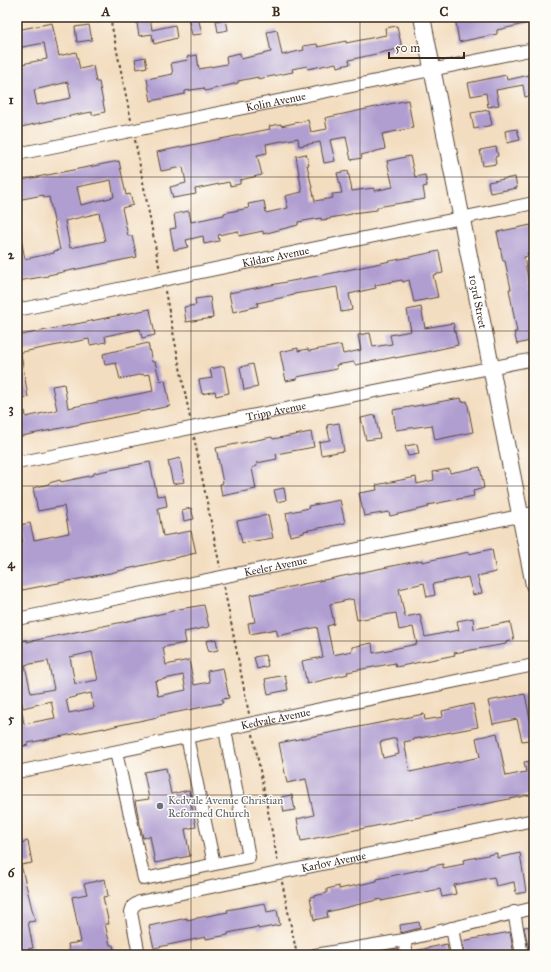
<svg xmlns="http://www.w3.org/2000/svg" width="551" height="972" viewBox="0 0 551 972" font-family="'IM FELL Great Primer',serif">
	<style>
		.building { fill: #b09ed1; fill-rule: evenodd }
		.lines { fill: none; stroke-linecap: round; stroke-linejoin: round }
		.minor-casing { stroke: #574536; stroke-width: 14 }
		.major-casing { stroke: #574536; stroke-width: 18 }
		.path { stroke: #574536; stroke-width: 2; stroke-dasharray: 3 3; stroke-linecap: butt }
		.minor { stroke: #fff; stroke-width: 12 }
		.major { stroke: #fff; stroke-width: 16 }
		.grid { fill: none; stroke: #3b2a1e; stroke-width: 1; stroke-opacity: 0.55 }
		.worship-dot { fill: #6b7280; stroke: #fdfcf7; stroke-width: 1.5 }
		.labels { text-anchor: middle; stroke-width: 3; stroke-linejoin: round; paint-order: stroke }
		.street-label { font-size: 11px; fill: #3b2a1e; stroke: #fdfcf7 }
		.worship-label { font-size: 11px; fill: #5b616d; stroke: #fdfcf7; text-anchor: start }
		.neatline { fill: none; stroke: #3b2a1e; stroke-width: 1.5 }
		.grid-label { font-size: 13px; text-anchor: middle; font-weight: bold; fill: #3b2a1e }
	</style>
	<rect width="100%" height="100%" fill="#fdfcf7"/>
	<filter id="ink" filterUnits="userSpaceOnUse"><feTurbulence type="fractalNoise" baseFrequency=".025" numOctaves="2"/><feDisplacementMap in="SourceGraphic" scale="8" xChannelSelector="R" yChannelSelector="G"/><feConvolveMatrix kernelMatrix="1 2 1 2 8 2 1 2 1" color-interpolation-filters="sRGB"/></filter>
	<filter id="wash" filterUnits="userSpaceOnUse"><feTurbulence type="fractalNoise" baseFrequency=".012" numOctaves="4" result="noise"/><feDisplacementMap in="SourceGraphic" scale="16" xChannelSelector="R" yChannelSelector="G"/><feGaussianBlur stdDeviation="0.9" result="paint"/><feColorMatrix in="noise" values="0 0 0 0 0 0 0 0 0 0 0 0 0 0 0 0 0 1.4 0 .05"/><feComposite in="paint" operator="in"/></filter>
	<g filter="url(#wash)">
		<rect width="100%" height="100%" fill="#f3ddc0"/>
		<g id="blocks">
			<path class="building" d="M136,17H150L152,30L175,25L177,38L154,44L152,34L139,36Z
				M188,17H198L202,34L192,35Z
				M455,17H534V22L497,30V34L459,42Z
				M226,19L228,30L218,32L216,21Z
				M52,23L59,56L76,52L80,69L93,66L96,82H99L105,112L92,115V112L75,115L17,128V65L47,59L44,43L17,48V30ZM68,82L71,98L37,105L34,90Z
				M89,25L92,40L77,42L75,27Z
				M397,26L402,48L349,60L350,64L337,67L336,63L308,69L307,66L292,69L293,72L258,79V77L238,81V83L205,91L204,88L185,91V94L151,101L147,79L173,74L171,63L188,60L187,57L197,55L199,69L227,64L226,56L240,53L241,59L271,52L267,32L277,30L282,55L304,50L303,46L317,44L318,47L346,41V43L386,35L385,28Z
				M145,57L147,67L137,69L135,59Z
				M534,74V95L525,97L523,85L496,90L499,105L488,107L486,93L471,96L468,83L506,75L507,80Z
				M408,100L413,128L382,134L385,149L361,155L362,158L351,160L346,137L330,140L335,161L324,163L320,142L299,146L298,138L266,144L267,153L257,155L262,175L240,180V184L230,186L229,182L195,189L196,194L173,198L170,187L186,183L183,167L161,171L157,152L270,129L269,126L281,124V126L308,120L311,132L327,129L325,118Z
				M489,110L492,125L474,129L471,113Z
				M517,129L520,140L507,143L505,131Z
				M496,147L498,156L495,157L496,164L483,166L480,150Z
				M306,154L309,165H307L315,201L333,198L332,194L342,193L337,173L348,171L352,191L374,188V191L393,187L387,161L410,156L415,177L425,175L427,186L423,187L425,199L377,207V210L352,213V214L330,218V219L321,220V218L298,222V225L263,234V231L239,236L238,231L218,235L219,241L204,244L203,236L186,240L188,247L174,250L170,229L176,228L174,214L189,211L191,222L224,215V213L249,208L248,204L264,201L266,213L288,208L285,196L302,192L296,156Z
				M119,161L126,195L130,194L133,205L122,208L128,236H132L137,257L48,275V276L17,281V240L21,239L25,259L54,253V251L60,250L49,197L44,198L43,195L17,200V181ZM111,180L114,197L81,205L77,187ZM99,213L105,241L70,248L65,221Z
				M515,177L517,188L490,193L488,182Z
				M531,225L534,241V251L527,253L528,256L524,257L534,312V340L517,344L514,332H517L509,289H511L505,261H503L497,232Z
				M439,251L443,273L433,275L438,297L414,302L409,280L403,282L402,280L375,285L376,288L349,294L352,310L341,312L337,287L294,294V295L257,303L258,306L233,312L229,293L318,276Z
				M210,297L213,318L186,322L184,307L196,305L195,299Z
				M421,307L425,328L453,323L458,345L422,353L395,358V357L355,365L354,362L336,365L337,369L297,377V379L286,381L280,352L298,348V351L308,349L309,351L341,345L343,354L361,350L358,335L370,333L373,347L392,344L390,335L411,331L407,310Z
				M150,309L155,335L142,338L140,329L105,336L106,342L90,345L89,339L17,353V336Z
				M148,343L152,362H155L160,381L165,380L170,406L17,437V413L25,411L26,417L57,410L52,386L64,384L68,408L153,391L150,374L143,375V374L120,379L116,363L105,365L103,354Z
				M21,354L28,397L19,399L17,392V355Z
				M253,364L258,387L244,390L240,367Z
				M224,366L229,393L216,396L215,391L202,394L199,380L212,378L210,369Z
				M461,398L462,402L467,401L473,432L435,440L432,425L396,430L393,410Z
				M375,415L380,438L366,440L361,418Z
				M339,423L344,451L321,455L319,442L330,440L327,425Z
				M311,432L314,447L276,454L277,459L257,463V466L252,468L256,489L222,496L220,484L223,483L216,448L272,437L273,439Z
				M417,444L419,454L408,456L405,446Z
				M180,458L184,482L173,484L168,461Z
				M150,462L157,496L165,495L167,506L158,508L163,536L191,531L196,553L110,573L17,591V543L23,542L19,525L30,523L34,540L69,533L64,506L38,511L33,488L49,484V483L60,480L61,482L94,475V473Z
				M480,467L484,488L473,491L474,496L428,505L429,507L390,516L389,512L364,516L359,493L377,490L376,485L416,477L417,484L434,480L433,472L449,469L450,473Z
				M284,488L286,500L277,502L274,490Z
				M340,500L345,523L304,531V533L290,536L286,513L309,508L308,506Z
				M191,508L194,519L184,521L182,510Z
				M268,515L273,538L242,543L237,521Z
				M492,549L496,572L477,576L482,593L473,595L468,577L433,584L435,595L427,597L424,583L399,589L405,617L420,614L425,637L459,630L457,621L473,618L474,629L510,622L514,640L506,642V644L454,653L455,655L396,667L395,663L347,672L348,674L307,684L302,661L323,657L317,627L278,636L276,629L250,634L248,623L255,622L250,595L422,560V562L469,552V554ZM353,599L357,620L396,613L399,630L413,627L417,644L373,653L372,643L352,647V651L333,655L327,626L334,624L330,604Z
				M204,605L209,627L184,632L186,643L163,647L166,665L189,660L194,685L210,682L207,671L223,668L229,698L222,699L223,703L158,716V717L115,726L104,729V728L28,743V745L17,747V708H21L24,724L55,718L51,701L23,708L17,676L19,675L17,667V642L27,640V642L147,617L173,611V610ZM92,652L98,680L75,684L70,657ZM48,661L54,689L31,693L25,665ZM183,675L186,690L158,696L155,681ZM91,693L94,708L69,713L66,699Z
				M216,639L218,650L209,652L206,641Z
				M265,655L268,666L257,669L254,657Z
				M285,675L288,690L268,694L265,679Z
				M525,694L534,739L522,741L517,719L493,724L488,701Z
				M473,704L478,727L414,739V740L404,742L410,772L480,757L476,738L497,733L506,776L526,772L524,762L534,761V794L301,841L297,819L314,815L306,779L287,783L279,743L424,714L425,720L443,717L442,711ZM396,738L399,754L383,758L380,742Z
				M166,768L171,794L189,790L196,827L185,829L190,856L155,863L150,836L143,838L135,801L149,799L144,772Z
				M292,795L295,810L284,812L281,797Z
				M28,841L32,863L21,865L35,921L28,922L33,948L28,949L29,955H17V844Z
				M497,853V858L520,853L526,892L516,894L514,882L496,886L494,877L454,885L456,894L442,897L440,889L381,901V899L327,912L328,917L314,920L310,897L327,893V889L339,886V889L377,881V879L428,868V867L443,864V868L464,864L463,860Z
				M105,879L108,896L103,897L109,924H105L110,945H113L115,955H92L91,951L70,954L68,944L81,942L72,897L87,894L84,884Z
				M265,903L267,912L277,910L280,925L258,929V927L228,933V935L206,939V937L154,948L149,926L187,918V920L228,912L227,910Z
				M419,922L420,928L401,933L400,925Z
				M534,926V950H529L524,927Z
				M510,932L514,955H464L462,941Z
				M447,944L449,955H414V951Z
				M398,949L399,955H371V953Z"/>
		</g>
	</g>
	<g filter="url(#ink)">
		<use href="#blocks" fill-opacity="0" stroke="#574536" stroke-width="1"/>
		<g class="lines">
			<defs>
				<g id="minor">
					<path id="s1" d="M17,154L534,49"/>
					<path id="s2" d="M17,310L534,203"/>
					<path id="s3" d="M17,463L534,359"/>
					<path id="s4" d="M17,619L534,513"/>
					<path d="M187,737L214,864"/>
					<path d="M116,752L144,879L249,857L225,730"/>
					<path id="s5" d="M17,772L534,665"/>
					<path d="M514,912L522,955"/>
					<path d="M452,928L457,955"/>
					<path d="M404,940L407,955"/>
					<path id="s6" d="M139,955L131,912L133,906L139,902L534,820"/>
					<path d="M315,955L404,940L534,908"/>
				</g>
				<g id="major">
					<path id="s7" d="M422,17L534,585"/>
				</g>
			</defs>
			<use href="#minor" class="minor-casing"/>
			<use href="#major" class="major-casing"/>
			<path class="path" d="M110,17L131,120
				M135,140L160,271
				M165,291L190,418
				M194,437L220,567
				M224,587L249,714
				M253,734L278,863
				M282,882L297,955"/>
			<use href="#minor" class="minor"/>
			<use href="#major" class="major"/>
		</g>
	</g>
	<path class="grid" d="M191,17V955M360,17V955M17,177H534M17,331H534M17,486H534M17,641H534M17,795H534"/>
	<circle class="worship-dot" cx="160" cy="806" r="4"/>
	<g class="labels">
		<g class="street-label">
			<text dy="4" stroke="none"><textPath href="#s1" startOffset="264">Kolin Avenue</textPath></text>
			<text dy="4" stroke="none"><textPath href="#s2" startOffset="264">Kildare Avenue</textPath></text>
			<text dy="4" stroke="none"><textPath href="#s7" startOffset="290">103rd Street</textPath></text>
			<text dy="4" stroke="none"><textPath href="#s3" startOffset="264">Tripp Avenue</textPath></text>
			<text dy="4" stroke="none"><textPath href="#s4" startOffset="264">Keeler Avenue</textPath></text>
			<text dy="4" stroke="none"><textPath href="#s5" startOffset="264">Kedvale Avenue</textPath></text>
			<text dy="4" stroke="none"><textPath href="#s6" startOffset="256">Karlov Avenue</textPath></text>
		</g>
		<g class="worship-label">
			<text x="168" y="804">Kedvale Avenue Christian<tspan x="168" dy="13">Reformed Church</tspan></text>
		</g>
	</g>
	<rect width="551" height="972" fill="none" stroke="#fdfcf7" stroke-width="44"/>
	<path d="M389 52v6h75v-6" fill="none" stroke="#3b2a1e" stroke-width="2"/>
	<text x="395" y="52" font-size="12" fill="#3b2a1e" stroke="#fdfcf7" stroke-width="3" paint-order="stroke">50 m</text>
	<rect x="22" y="22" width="507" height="928" class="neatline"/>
	<g class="grid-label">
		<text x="106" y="16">A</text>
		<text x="276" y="16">B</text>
		<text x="444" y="16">C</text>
		<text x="11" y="104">1</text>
		<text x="11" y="259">2</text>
		<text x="11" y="413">3</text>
		<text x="11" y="568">4</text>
		<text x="11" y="723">5</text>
		<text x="11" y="877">6</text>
	</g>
</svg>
